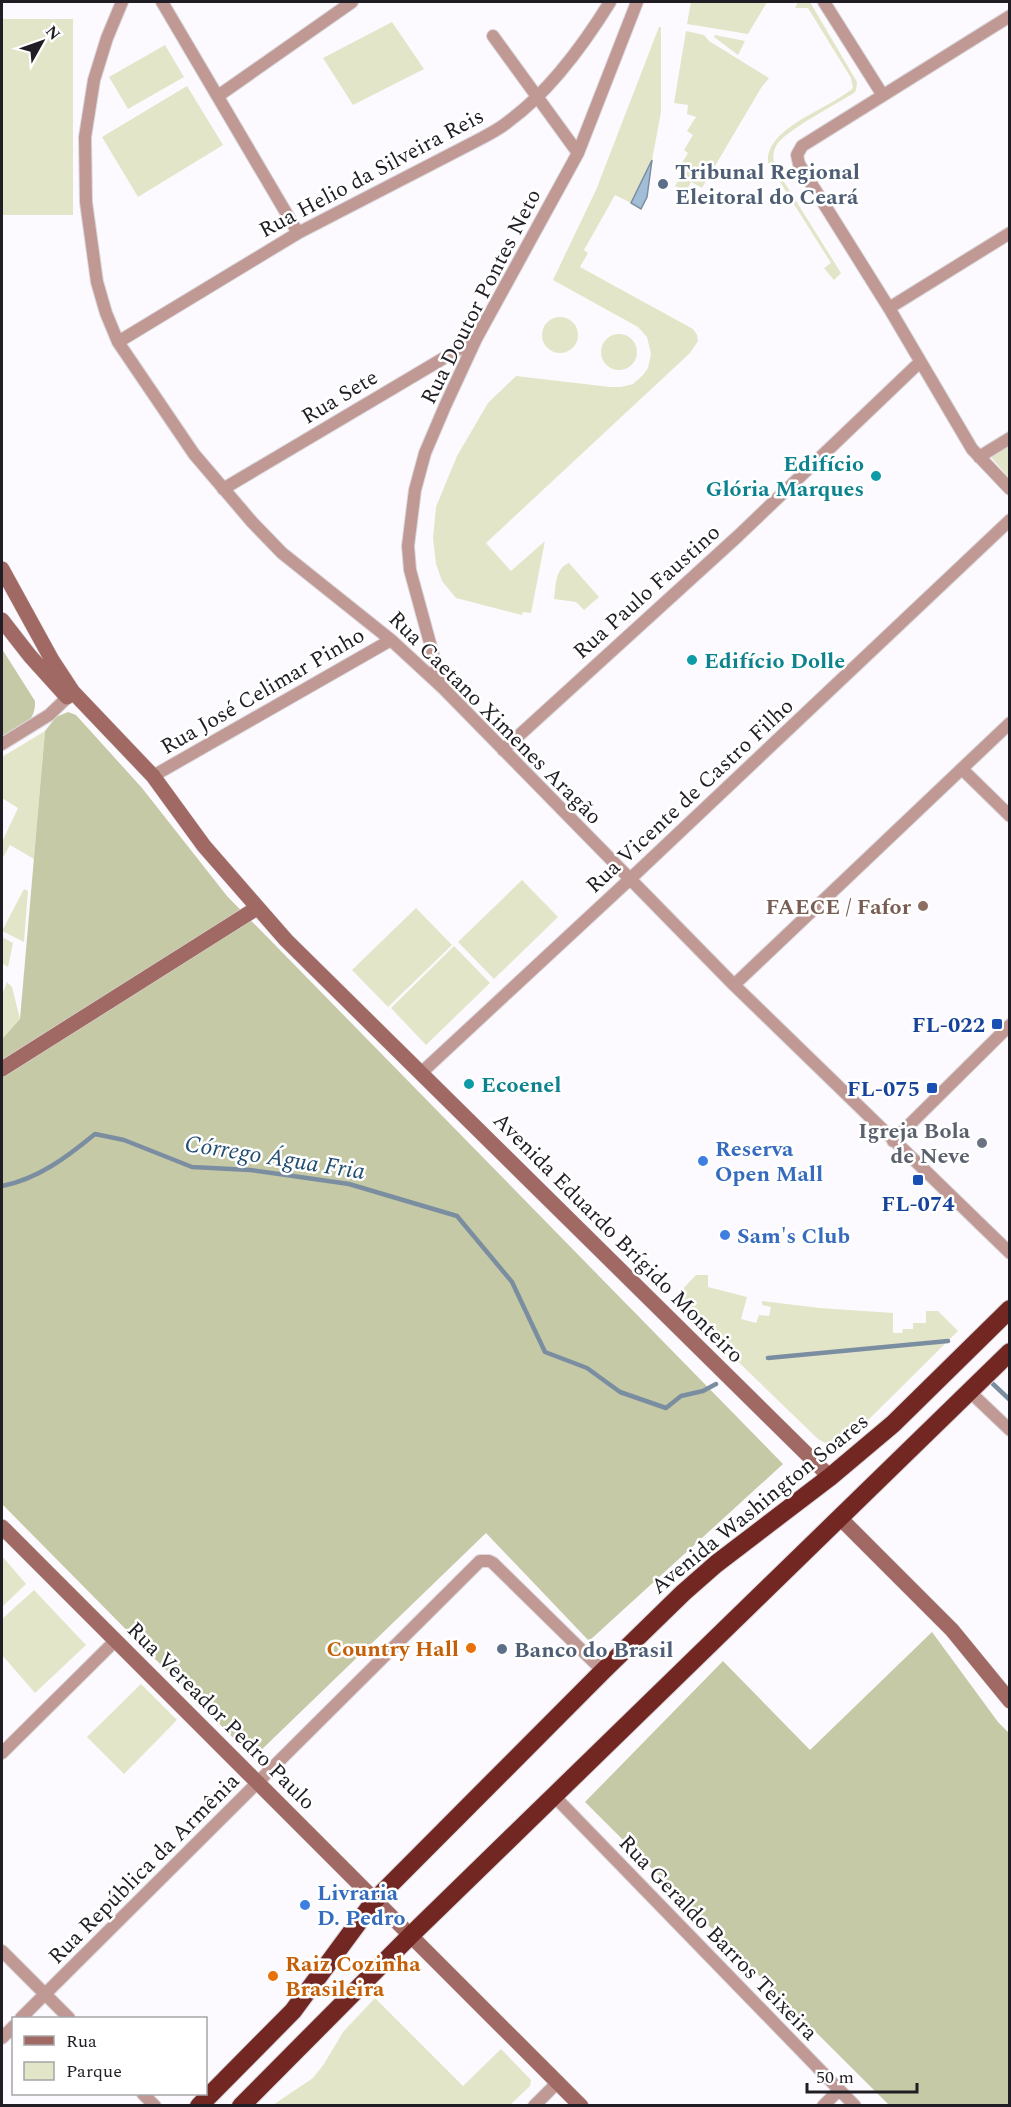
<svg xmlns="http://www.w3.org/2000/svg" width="1011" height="2107" viewBox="0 0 1011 2107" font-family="Spectral,serif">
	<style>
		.green { fill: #e3e5c9 }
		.forest { fill: #c6c9a6 }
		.water { fill: #a2bed7; stroke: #7b8ea1; stroke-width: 1.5 }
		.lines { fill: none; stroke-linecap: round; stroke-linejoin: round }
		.stream { stroke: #7b8ea1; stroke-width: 4.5 }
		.street-casing { stroke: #d9d7db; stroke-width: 14 }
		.secondary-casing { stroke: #d9d7db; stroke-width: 16 }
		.highway-casing { stroke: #d9d7db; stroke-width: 20 }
		.street { stroke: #c09994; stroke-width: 12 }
		.secondary { stroke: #a16963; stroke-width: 15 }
		.highway { stroke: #722723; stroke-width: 18 }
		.service-dot { fill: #5c6f8a; stroke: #fff; stroke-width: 2 }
		.culture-dot { fill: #0f9aa8; stroke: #fff; stroke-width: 2 }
		.education-dot { fill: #8d6e63; stroke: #fff; stroke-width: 2 }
		.transit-dot { fill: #1a4fb4; stroke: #fff; stroke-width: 2 }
		.worship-dot { fill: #6b7280; stroke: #fff; stroke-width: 2 }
		.shop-dot { fill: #3f7fe0; stroke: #fff; stroke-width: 2 }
		.food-dot { fill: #e8710a; stroke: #fff; stroke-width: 2 }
		.labels { text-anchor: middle; stroke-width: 5; stroke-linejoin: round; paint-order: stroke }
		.service-label { font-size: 22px; font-weight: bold; fill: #4e5e75; stroke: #fff; text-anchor: start }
		.street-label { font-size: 22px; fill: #201e24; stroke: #fff }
		.culture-label { font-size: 22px; font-weight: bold; fill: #0d838f; stroke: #fff; text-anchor: start }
		.education-label { font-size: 22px; font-weight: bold; fill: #785e54; stroke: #fff; text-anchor: end }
		.transit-label { font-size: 22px; font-weight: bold; fill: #164399; stroke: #fff; text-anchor: end }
		.worship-label { font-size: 22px; font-weight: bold; fill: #5b616d; stroke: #fff; text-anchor: end }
		.shop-label { font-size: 22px; font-weight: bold; fill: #366cbe; stroke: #fff; text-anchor: start }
		.food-label { font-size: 22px; font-weight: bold; fill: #c56008; stroke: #fff; text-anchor: end }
		.water-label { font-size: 24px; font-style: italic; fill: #214d71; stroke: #fff }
	</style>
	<rect width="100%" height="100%" fill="#fcfafe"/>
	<path class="green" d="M691,2H767L748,34L687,24Z
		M798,2H810L857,82L856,90L854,93C838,103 783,132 776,146C772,154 773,161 776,169L841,273L834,280L824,268L831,263L768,163C765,127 830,109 853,88L851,78L808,8H795Z
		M2,19H73V215H2Z
		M392,22L424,69L353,105L323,58Z
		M659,27H661V112L652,160L631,203L615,195L584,250L588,253L580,267L693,329L697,335L698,341L690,353L486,543L511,571L545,541L531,613L523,612L522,615L456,598L442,581L436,564L433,538L436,507L457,456L488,403L516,376L610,387H621L633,384L643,375L648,368L651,354L647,337L638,327L553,280L596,190Z
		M686,31L704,35L709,41L769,78L761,88L702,188L691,182L686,192L675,186L685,170L680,166L688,153L684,150L693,135L687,131L696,117L687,114L688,105L674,103Z
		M715,35L745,41L738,55L714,37Z
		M165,45L184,77L128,109L109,77Z
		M187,86L223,145L138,197L102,137Z
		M542 335a18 18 0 1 1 36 0a18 18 0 1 1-36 0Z
		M601 352a18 18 0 1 1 36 0a18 18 0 1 1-36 0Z
		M1009,446V478L991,457Z
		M569,563L599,597L584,610L576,602L554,599C556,586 555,568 569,563Z
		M45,731L34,859L10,845L2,859V842L18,808L2,798V757Z
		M522,880L558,917L494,979L458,942Z
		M24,889L28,891L24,942L2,931Z
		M416,908L452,945L388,1007L352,970Z
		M2,937L13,943L8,967L2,963Z
		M454,946L490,983L426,1045L391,1008Z
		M7,982L12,987L20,1019L2,1039V995Z
		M696,1275H708V1287L747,1297L741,1319L756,1323L759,1315L769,1316L771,1307L762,1305V1301L820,1308L893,1313V1333H902L903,1329H913V1323H926V1311H938L958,1331L847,1441C836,1449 829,1445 818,1439L673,1299Z
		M2,1556L26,1584L2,1607Z
		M34,1590L86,1645L35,1693L2,1655V1619Z
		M141,1684L177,1720L124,1774L87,1737Z
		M375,1998L463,2086L501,2049L531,2080L530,2086L510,2105H273L313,2078L324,2064L343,2032Z"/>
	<path class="forest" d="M2,649L35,701C36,724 19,727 2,737Z
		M68,712L76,715L142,788L227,896L783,1464L589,1641L486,1533L253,1758L2,1504V1039L20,1019L45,731L56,717Z
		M932,1632L998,1722L1009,1733V2105H889L585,1802L723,1661L810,1750Z"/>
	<path class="water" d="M652,160L647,197L641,209L631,203Z"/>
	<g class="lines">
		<path class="stream" d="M2,1186C38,1179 67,1157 95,1134L124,1140L192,1167L250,1170L349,1184L457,1216L512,1282L545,1352L587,1368L620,1392L666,1408L681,1396L703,1391L716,1384
			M768,1358L948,1341
			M993,1384L1010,1400"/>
		<defs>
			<path id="street" d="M122,2L107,38L94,80L85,137L86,202L97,282L106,313L118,342L194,454L252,522L282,553L391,640L443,688L734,985L1010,1253
				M162,2L298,233
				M824,2L882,94
				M1010,16L802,146L797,155L799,164L889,308L972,449L1010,489
				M493,36L578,153
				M218,96L352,2
				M889,308L1010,233
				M118,342L298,233L482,138C491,133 501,128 509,121C550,91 584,44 610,2
				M979,457L1010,438
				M223,489L476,339
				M442,687L410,570L408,546L415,490L425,453L445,406L476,339L578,153L637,2
				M2,744L49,715L73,692
				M503,750L738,536L920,362
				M962,769L1010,816
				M153,776L391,640
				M734,985L1010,723
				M421,1073L629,880L1010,520
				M893,1141L1010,1025
				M969,1391L1010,1430
				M2,1753L115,1641
				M555,1797L855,2106
				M2,1951L69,2018
				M21,2018L480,1561H489L493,1563L603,1671
				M2,2038L14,2026
				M143,2094L155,2106
				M534,2106L558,2082
				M823,2106L838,2091"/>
			<path id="secondary" d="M2,569L52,660L73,692L153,776L204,846L286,940L830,1477
				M2,620L30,656L67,697
				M2,1069L257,908
				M841,1519L952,1630L1010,1701
				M2,1527L581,2106"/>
			<path id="highway" d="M199,2106L293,2011L375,1900L603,1671L683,1593L716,1564L830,1477L893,1424L1010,1309
				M241,2106L411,1935L1010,1352"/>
		</defs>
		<use href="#street" class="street-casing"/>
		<use href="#secondary" class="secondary-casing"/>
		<use href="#highway" class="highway-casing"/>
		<use href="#street" class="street"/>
		<use href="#secondary" class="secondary"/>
		<use href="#highway" class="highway"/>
	</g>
	<g class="service-dot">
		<circle cx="663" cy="184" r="6"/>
		<circle cx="502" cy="1649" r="6"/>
	</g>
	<g class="culture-dot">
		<circle cx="876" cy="476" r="6"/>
		<circle cx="692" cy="660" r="6"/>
		<circle cx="469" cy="1084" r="6"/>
	</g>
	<circle class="education-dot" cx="923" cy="906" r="6"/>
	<g class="transit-dot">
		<rect x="991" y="1018" width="12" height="12" rx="3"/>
		<rect x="926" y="1082" width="12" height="12" rx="3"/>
		<rect x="912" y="1174" width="12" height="12" rx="3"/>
	</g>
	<circle class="worship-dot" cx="982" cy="1143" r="6"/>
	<g class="shop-dot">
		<circle cx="703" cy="1161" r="6"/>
		<circle cx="725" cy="1235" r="6"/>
		<circle cx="305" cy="1905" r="6"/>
	</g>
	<g class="food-dot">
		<circle cx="471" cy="1648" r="6"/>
		<circle cx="273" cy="1976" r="6"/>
	</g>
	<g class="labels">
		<g class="service-label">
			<text x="675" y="179">Tribunal Regional<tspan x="675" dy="25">Eleitoral do Ceará</tspan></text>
			<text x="514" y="1657">Banco do Brasil</text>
		</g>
		<g class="street-label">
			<text transform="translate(371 172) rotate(-28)" y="8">Rua Helio da Silveira Reis</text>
			<text transform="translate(480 296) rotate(-63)" y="8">Rua Doutor Pontes Neto</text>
			<text transform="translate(339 396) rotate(-31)" y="8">Rua Sete</text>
			<text transform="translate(646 591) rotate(-42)" y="8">Rua Paulo Faustino</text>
			<text transform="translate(262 690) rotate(-30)" y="8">Rua José Celimar Pinho</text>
			<text transform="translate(496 717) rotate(45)" y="8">Rua Caetano Ximenes Aragão</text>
			<text transform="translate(689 795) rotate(-43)" y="8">Rua Vicente de Castro Filho</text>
			<text transform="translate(619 1237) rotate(45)" y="8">Avenida Eduardo Brígido Monteiro</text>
			<text transform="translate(759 1503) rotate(-39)" y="8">Avenida Washington Soares</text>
			<text transform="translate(222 1715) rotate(45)" y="8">Rua Vereador Pedro Paulo</text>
			<text transform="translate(143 1868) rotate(-45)" y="8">Rua República da Armênia</text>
			<text transform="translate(719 1937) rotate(46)" y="8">Rua Geraldo Barros Teixeira</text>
		</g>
		<g class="culture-label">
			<text x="864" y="471" text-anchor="end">Edifício<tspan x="864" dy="25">Glória Marques</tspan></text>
			<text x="704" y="668">Edifício Dolle</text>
			<text x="481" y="1092">Ecoenel</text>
		</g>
		<g class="education-label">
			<text x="911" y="914">FAECE / Fafor</text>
		</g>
		<g class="transit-label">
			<text x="985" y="1032">FL-022</text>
			<text x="920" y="1096">FL-075</text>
			<text x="918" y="1211" text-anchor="middle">FL-074</text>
		</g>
		<g class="worship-label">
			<text x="970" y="1138">Igreja Bola<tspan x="970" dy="25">de Neve</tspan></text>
		</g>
		<g class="shop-label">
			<text x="715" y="1156">Reserva<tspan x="715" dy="25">Open Mall</tspan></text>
			<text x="737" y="1243">Sam's Club</text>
			<text x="317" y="1900">Livraria<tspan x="317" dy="25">D. Pedro</tspan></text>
		</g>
		<g class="food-label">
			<text x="459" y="1656">Country Hall</text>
			<text x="285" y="1971" text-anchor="start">Raiz Cozinha<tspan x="285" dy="25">Brasileira</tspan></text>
		</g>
		<g class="water-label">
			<text transform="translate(275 1157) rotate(9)" y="8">Córrego Água Fria</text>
		</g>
	</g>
	<rect width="1011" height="2107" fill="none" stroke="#201e24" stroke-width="6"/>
	<rect x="12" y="2017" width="195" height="78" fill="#ffffff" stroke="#a6a5a7" stroke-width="1.5"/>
	<rect x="24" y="2036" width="30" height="9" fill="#a16963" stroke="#a6a5a7" stroke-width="1.5"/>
	<text x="66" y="2047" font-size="18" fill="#201e24">Rua</text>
	<rect x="24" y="2062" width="30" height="18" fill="#e3e5c9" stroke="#a6a5a7" stroke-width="1.5"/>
	<text x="66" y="2077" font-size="18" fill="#201e24">Parque</text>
	<g transform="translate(42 42) rotate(50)" stroke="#ffffff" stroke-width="4.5" paint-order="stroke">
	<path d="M0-4.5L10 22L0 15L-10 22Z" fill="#201e24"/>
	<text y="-9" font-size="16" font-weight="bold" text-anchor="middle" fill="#201e24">N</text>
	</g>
	<path d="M807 2083v9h110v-9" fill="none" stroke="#201e24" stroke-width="3"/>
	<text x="816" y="2083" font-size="18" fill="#201e24" stroke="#ffffff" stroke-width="4.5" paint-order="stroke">50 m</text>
</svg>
